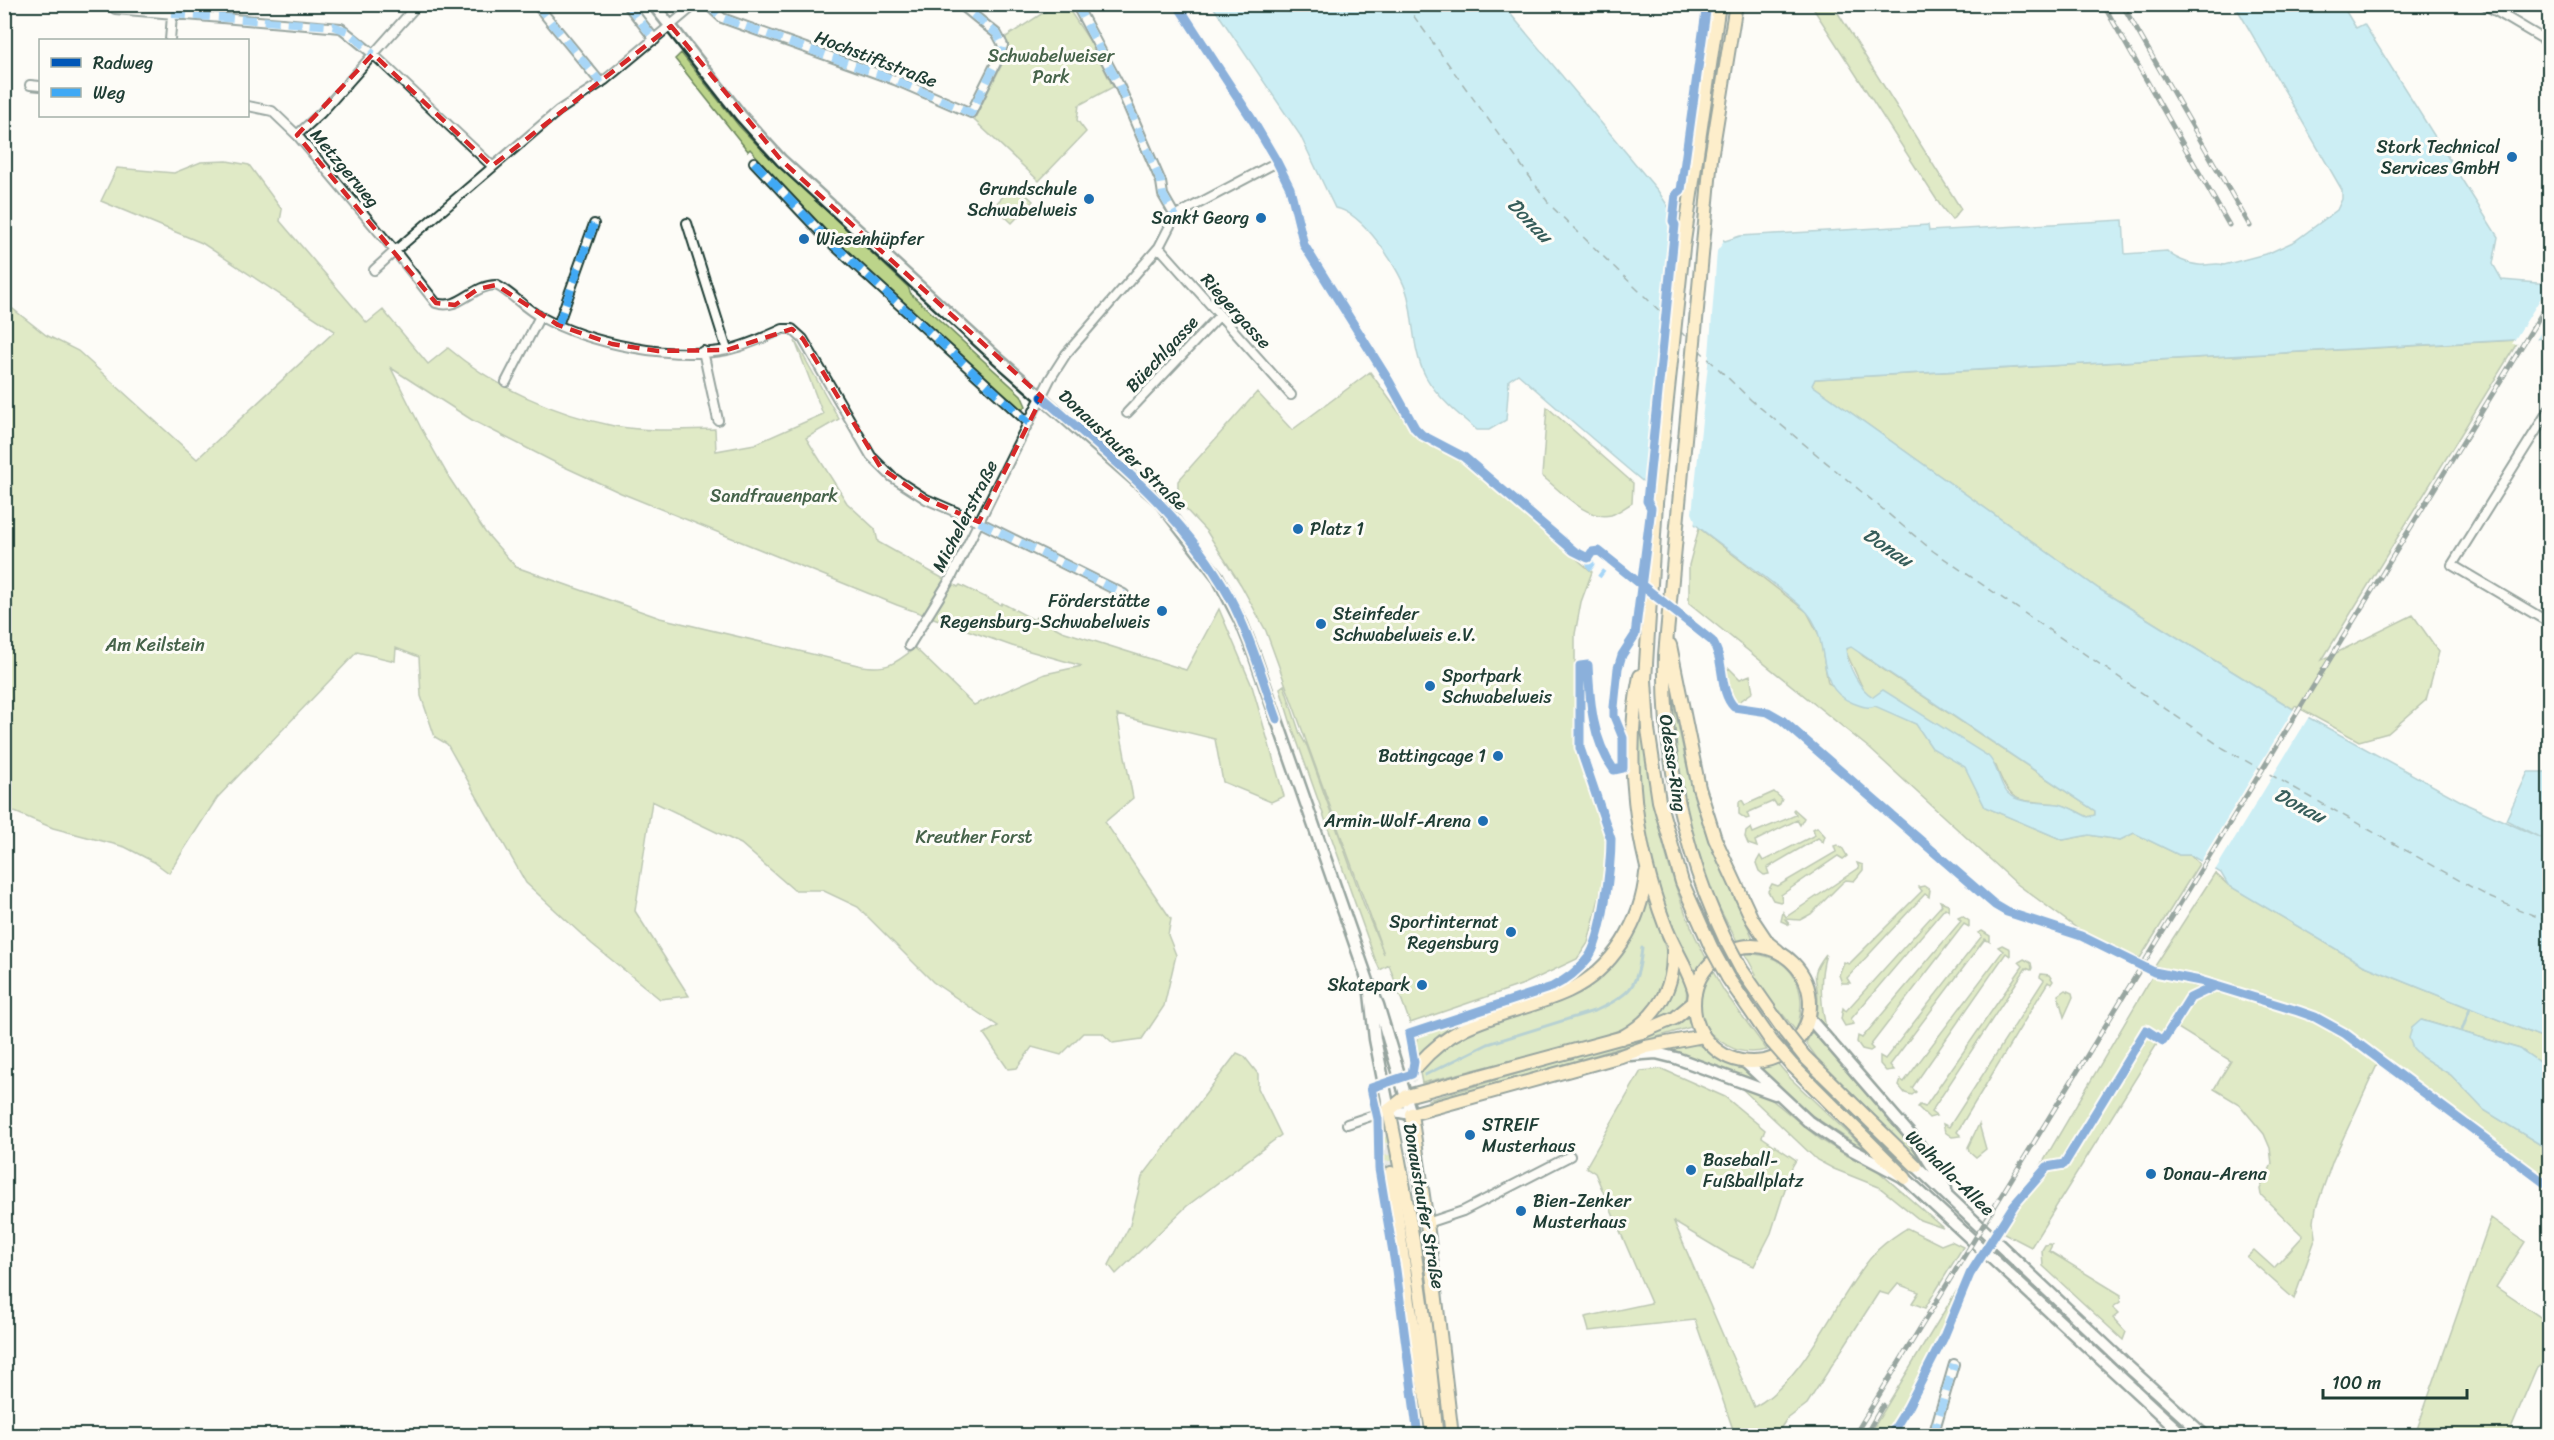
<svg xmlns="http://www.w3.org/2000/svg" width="2554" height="1440" viewBox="0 0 2554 1440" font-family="Sriracha,sans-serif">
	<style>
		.green { fill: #bcd48a; stroke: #6e885f; stroke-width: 1.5; fill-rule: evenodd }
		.water { fill: #91def0; stroke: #639ea5; stroke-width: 1.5; fill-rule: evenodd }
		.pier { fill: #fdfcf7 }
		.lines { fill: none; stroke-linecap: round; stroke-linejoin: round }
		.stream { stroke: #639ea5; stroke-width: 3 }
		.ferry { stroke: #365d5a; stroke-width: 1.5; stroke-dasharray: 8 6; stroke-linecap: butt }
		.trunk-tunnel { stroke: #d1d6d0; stroke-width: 12; stroke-dasharray: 12 6; stroke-linecap: butt }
		.minor-casing { stroke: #1f3d34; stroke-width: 12 }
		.secondary-casing { stroke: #1f3d34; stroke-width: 15 }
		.primary-casing { stroke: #1f3d34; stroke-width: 16 }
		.trunk-casing { stroke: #1f3d34; stroke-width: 16 }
		.minor { stroke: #fdfcf7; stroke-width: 8 }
		.secondary { stroke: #fdfcf7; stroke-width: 10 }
		.primary { stroke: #fdde96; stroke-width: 12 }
		.trunk { stroke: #fdde96; stroke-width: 12 }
		.rail-casing { stroke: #1f3d34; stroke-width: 5 }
		.rail { stroke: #fdfcf7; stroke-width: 3; stroke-dasharray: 9; stroke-linecap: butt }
		.trunk-bridge-casing { stroke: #1f3d34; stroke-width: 16; stroke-linecap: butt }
		.trunk-bridge { stroke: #fdde96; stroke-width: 12 }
		.quiet { stroke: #3fa9f5; stroke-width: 8; stroke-dasharray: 15 8; stroke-linecap: butt }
		.cycleway-casing { stroke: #fdfcf7; stroke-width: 13 }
		.cycleway { stroke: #0057b8; stroke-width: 9 }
		.marked { fill: none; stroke: #d62828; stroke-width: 4.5; stroke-dasharray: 12 8; stroke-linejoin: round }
		.poi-dot { fill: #1f6fb2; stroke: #fdfcf7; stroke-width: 2 }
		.labels { text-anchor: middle; stroke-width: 6; stroke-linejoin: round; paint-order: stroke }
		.park-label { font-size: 18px; fill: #46634a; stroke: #fdfcf7 }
		.street-label { font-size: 18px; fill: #1f3d34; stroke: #fdfcf7 }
		.poi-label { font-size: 18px; fill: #1f3d34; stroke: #fdfcf7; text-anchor: end }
		.water-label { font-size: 20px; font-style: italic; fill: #365d5a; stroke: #fdfcf7 }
	</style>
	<rect width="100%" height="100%" fill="#fdfcf7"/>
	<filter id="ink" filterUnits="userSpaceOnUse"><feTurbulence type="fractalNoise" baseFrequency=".0167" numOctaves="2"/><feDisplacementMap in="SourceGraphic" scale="12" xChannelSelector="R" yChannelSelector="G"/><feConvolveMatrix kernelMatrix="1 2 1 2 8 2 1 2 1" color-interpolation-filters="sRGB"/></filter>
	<g filter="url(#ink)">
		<path class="green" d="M1055,5H1066L1093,46L1113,87L1079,105L1077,120L1086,132L1039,181L974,120L1004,60L1007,50L1006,37Z
			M1811,5H1833L1961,209L1952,220L1940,205Z
			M681,53L739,126L765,153L908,287L911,294L1021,395L1026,406L1021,411L999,395L1001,392L988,380L986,382L981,378L983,375L969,363L967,365L962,361L964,358L951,346L949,348L944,345L946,342L933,329L930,331L926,328L928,324L915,313L912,315L907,311L909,307L896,296L893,298L887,292L889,289L877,279L874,281L870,277L872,274L859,262L856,264L846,255L848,252L836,240L833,242L829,238L831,235L818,223L815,225L811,221L814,218L794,198L791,200L787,196L790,193L766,172L768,169L750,149L748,151L675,59Z
			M227,161L249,165L282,210L280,221L367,323L383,310L428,364L448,348C494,387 555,414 614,426C647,432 682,430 715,429L716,451L755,444L823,414L795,341L839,419L806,438L847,503L875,529L878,542L958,587L960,585L1001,605L1002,603L1034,620L1036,617L1062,631L1186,670L1219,609L1252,686L1284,796L1271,802L1223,782L1215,739L1117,715L1133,798L1105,822L1171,919L1168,935L1176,955L1164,1006L1142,1039L1113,1043L1102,1033H1083L1061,1055L1032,1047L1017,1068L1008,1069L984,1034L998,1026L933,982L858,907L822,890H794L741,844L652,801L635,911L689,996L660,999L592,944L526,883L447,744L435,737L421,696L419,657L396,648L395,661L357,652L217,798L169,873L154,862L125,847L53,828L5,808L4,302L46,335L78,351L197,459L335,331L202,243L101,201L117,168L174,173L201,162ZM391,368L472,420L556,463L621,493L897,605L1012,646L1082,666L1045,674L974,705L915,648C896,663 888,670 862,666L660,618L516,567L485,532L450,479L421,428Z
			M1015,184L1033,201L1012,223L994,206Z
			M2519,340L2322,660L2413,615L2439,652L2426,700L2388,733L2359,741L2295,706L2293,709L2099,589L1812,385L1815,379Z
			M1370,372L1415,435L1456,456L1592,572L1581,602L1575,634V738L1578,755L1603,823L1607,849L1605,874L1588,943L1577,959L1524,984L1410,1023L1389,965L1380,970L1375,959L1292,727L1281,692L1280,688L1284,685L1300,734L1307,746L1367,913L1384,954L1266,631L1241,585L1207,532L1178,501V481L1257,392L1292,430Z
			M1547,407L1633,483L1632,503C1625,507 1618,513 1611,515C1586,521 1560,490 1542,476Z
			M1699,528L1807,612L1820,637L1828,683L1916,724L1932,748L1965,766L1985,807L2063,840L2089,835L2120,840L2134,833L2179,855H2190L2199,864L2140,958L2097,943L2017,884L1869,748L1689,603V565Z
			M1848,647H1854L1863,656L2095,811V815L2088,817C2079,813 2067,805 2057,804C2019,799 2011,807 1996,766L1865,693L1846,652Z
			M1729,668L1740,679L1750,675L1753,692L1736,704L1730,696L1726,671Z
			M1669,683L1690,780L1707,836L1756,945H1739C1727,922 1713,899 1704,874C1681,812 1674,748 1669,683Z
			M1641,700C1647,789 1664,878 1706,958L1693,976C1648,894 1631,793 1641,700Z
			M1774,792L1782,799L1780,804L1777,806L1774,801L1747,813L1749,818L1746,819L1739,814V802L1742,800L1745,805Z
			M1794,809L1804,818L1800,825L1797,820L1755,841L1757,847L1748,844L1745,837L1746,832L1751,828L1753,833L1796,815L1793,810Z
			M1817,827L1825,836L1823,842L1818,838L1767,868L1769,874L1764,875L1759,871L1756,863L1760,856L1763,861L1815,835L1813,829Z
			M1837,845L1843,849L1847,856L1843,859L1838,856L1781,895L1782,901L1780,902L1773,900L1768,891L1772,884L1778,886L1836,852L1834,846Z
			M1857,863L1863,865V870L1854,881L1846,880L1842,883L1811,914L1800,920L1785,919L1790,925L1781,921L1783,912L1786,917L1859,868Z
			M2215,873L2228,885L2363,965L2549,1040V1069L2520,1049L2422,1020L2412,1028L2422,1057L2451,1075L2484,1110L2549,1150V1187L2344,1033L2315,1017L2254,992L2155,966Z
			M1647,884L1666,951L1664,984L1652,1008L1630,1026L1592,1040L1422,1083L1420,1073L1443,1048L1463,1034L1520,1013L1613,962Z
			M1924,886L1930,890L1929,897L1925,894L1847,978L1850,983H1842L1839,975L1844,962L1849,964L1922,891L1919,887Z
			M1940,901L1948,904L1949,911L1945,908L1851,1019L1854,1024L1845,1026L1841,1019L1843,1008L1846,1011L1942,905Z
			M1962,916L1969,921V927L1964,924L1870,1046L1873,1049L1870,1051L1862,1049L1857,1042L1858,1036L1862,1038L1961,921L1958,918Z
			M1982,931L1990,936V942L1985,939L1890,1065L1894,1070L1886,1071L1880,1064V1056L1885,1059L1982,936L1978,933Z
			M2002,945L2010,949V956L2006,953L1912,1088L1916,1092L1912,1095L1905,1093L1899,1086L1901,1080L1904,1082L2003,951L1998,947Z
			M1745,954C1792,952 1811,990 1796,1031L1780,1011L1778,1012L1753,975L1756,974Z
			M1826,954C1818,981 1821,1009 1828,1036L1816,1020C1817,1014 1818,1007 1818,1000C1818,975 1808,978 1826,954Z
			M2024,959L2031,963L2032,968L2031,970L2026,968L1931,1112L1936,1116L1929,1118L1918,1107L1920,1105L1925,1107L2023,966L2019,962Z
			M1676,963C1698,1007 1685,1007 1646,1026Z
			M1711,968L1724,991L1767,1050C1746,1055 1732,1051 1715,1037C1712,1034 1707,1032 1704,1029C1687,1014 1700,982 1711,968Z
			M2041,974L2049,975L2053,981L2051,984L2048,982L1957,1132L1961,1136L1952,1137L1945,1132L1943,1124L1949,1127L2044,980L2040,977Z
			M2153,975L2295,1013C2326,1025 2351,1044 2378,1063L2333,1160L2316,1208L2314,1222L2316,1237L2294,1299L2247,1257L2254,1250L2274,1268L2303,1236L2261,1195L2260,1189L2272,1164L2270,1148L2264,1134L2239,1104L2214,1089L2231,1061L2170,1023L2031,1247L2002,1232Z
			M2065,990L2072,993L2073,997L2064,1017L2058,995Z
			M1688,1016L1691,1027L1429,1104L1428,1100L1645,1036Z
			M1464,1019L1439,1035L1418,1057L1415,1046L1418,1036Z
			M1813,1030L1921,1158L1924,1166L1817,1058L1806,1043Z
			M1689,1042L1704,1047L1725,1063L1745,1069L1769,1090L1660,1048Z
			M1237,1053L1244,1056L1258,1074V1088L1281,1135L1187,1206L1116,1274L1109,1265L1130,1225L1142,1177Z
			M1778,1064L1791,1079L1869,1153L1814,1117L1758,1069Z
			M1662,1069L1725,1097L1765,1130L1762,1137L1796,1160L1792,1167L1771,1233L1754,1266L1729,1255L1674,1222L1754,1407C1807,1379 1835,1298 1874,1254C1883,1243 1895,1236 1907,1228L1941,1245L1951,1241L1963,1247L1925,1308L1912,1303L1919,1292L1898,1284L1889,1295L1879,1292L1807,1404L1786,1420L1776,1435H1735L1695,1320L1589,1331L1585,1317L1651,1303L1595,1173L1586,1167L1641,1071Z
			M1736,1083L1766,1095L1821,1140L1846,1155L1878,1171L1943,1228L1920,1220L1879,1187L1834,1169L1817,1160Z
			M1381,1123C1394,1136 1393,1159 1395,1175L1381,1165Z
			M1979,1124L1986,1149L1976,1157L1969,1151L1968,1147Z
			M2491,1218L2525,1242L2496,1287L2549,1323L2543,1342L2549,1346V1362H2544L2536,1369L2508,1435H2415Z
			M2049,1244L2052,1245L2049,1251L2121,1295L2120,1302L2113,1307L2119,1313L2113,1318L2126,1332L2123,1340L2043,1266L2042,1250L2045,1245Z
			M1962,1282L1939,1341L1886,1435H1869Z
			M1412,1368L1413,1369L1423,1435H1419Z"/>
		<path class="water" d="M1212,5H1503L1658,191L1669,208L1725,241L1740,236L1928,225L1929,231L2123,220L2125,254L2167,251C2173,258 2189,264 2199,265C2208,266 2215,262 2224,265L2269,253L2295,241L2337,210L2342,199V190L2235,5H2342L2356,28L2364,24L2498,237L2493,264L2502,280L2549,284V338L1815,379L1812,385L2099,589L2293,709L2468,805L2541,838L2506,820L2528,772H2549V1040L2363,965L2228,885L2221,873L2190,855H2179L2134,833L2120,840L2089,835L2063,840L1985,807L1965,767L1932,748L1916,724L1875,706C1866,709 1862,706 1853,703C1810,686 1835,638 1803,608C1768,577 1728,551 1691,521C1632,474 1575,424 1518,374L1509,380L1506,420L1489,430H1477C1460,416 1437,397 1426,377C1413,353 1414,323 1408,297C1402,271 1362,211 1335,208L1300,135ZM1851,647L2095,811V815L2088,817C2079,813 2067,805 2058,804C2043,802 2025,804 2011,796C1999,788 1999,766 1988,756L1883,690L1873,697C1860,690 1847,665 1846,649Z
			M2421,1020L2520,1049L2549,1069V1150L2484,1110L2451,1075L2422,1057L2413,1048L2409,1038L2412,1028Z"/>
		<path class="pier" d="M1672,206L1723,237V243L1717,251L1709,355L1692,513L1695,520L1694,528L1646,488L1655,379L1673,227L1670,224Z
			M2549,285V318L2546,324L2534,343L2512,344Z
			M2295,707L2310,715L2214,872L2199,864Z"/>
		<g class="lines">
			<path class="stream" d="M2462,1030L2470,1009
				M1425,1075L1488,1044L1597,1010C1632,994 1638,985 1642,948"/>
			<path class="ferry" d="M1405,4L1550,205L1669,320
				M1679,330L1688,339
				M1698,349L1751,400L1933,551L2223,748L2491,898L2550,922"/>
			<path class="trunk-tunnel" d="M1400,1095L1418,1065
				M1391,1173L1389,1148L1391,1126"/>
			<defs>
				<path id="minor" d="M418,4L321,113L297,135L395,251L558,111L605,80L696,4
					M536,4L601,83
					M627,4L655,40
					M707,4L722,18L895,80L971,113L1000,55L1003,45L997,34L960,4
					M1076,4L1119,85L1161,182L1163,195L1175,216
					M1177,4L1253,121L1277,162L1290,188L1304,245L1389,381
					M2484,4L2550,43
					M115,9L341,28L373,54L492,166
					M170,40L173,4
					M30,85L40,86
					M248,106L272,111L297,135
					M754,162L826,238L1029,423
					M687,223L727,350
					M1159,247L1291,395
					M374,270L395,251L436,303C460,311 472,285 496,285C512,293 524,308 541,317C591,344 670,360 727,350C746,346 765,337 783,329H792L803,339L871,456L892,477L926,499L979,522L1124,594
					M558,325L594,224
					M703,351L718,420
					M506,382L540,316
					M2550,408L2452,565L2550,623
					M1127,413L1219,316
					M909,646L951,578L1050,379L1066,354L1159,247L1175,216L1277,162
					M1347,1124L1389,1110
					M1427,1223L1463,1211L1570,1156
					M1933,1436L1954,1364"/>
				<path id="secondary" d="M653,4L741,116L781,160L998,359L1159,501L1217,576L1242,624L1254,654L1369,984L1378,1005L1411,1114L1389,1110L1375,1039L1369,984
					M1809,1018L1919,1145L1946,1189
					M1630,1055L1656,1053L1676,1058L1775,1094
					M1745,1062L1808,1121L1843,1145L1905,1178L2184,1436
					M1916,1166L2123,1362L2205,1436"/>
				<path id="primary" d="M1694 1004a58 58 0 1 1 116 0a58 58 0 1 1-116 0Z
					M1436,1430C1427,1323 1411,1216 1389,1110L1407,1096L1642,1032L1675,1018L1693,1003
					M1452,1436L1427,1223L1411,1114L1621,1056L1646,1047L1703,1036"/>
				<path id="trunk" d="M1670,645L1699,788L1715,839L1752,919L1768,943L1778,951
					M1640,676C1623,757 1636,848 1665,925C1673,948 1689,969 1695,993
					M1725,939C1682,849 1663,755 1665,655L1711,158L1736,4
					M1711,947L1682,882L1659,801L1648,729L1645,680L1656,503L1683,248L1719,4
					M1741,969L1785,1032
					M1728,978L1772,1042
					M1621,1038C1655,1019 1675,990 1673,950
					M1804,1056L1916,1166
					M1418,1065C1463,1013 1511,1017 1568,991C1613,970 1642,921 1646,873
					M1792,1065L1905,1178
					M1391,1173L1409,1303L1433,1436"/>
			</defs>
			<use href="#minor" class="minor-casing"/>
			<use href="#secondary" class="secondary-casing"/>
			<use href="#primary" class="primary-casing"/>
			<use href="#trunk" class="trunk-casing"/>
			<use href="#minor" class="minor"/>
			<use href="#secondary" class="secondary"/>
			<use href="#primary" class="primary"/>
			<use href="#trunk" class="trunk"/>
			<defs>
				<path id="rail" d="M2103,4L2229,225
					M2122,4L2250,226
					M1854,1436L2550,300
					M1865,1436L1883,1405"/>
			</defs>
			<use href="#rail" class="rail-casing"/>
			<use href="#rail" class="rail"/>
			<defs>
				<path id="trunk-bridge" d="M1725,939L1741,969
					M1711,947L1728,978
					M1785,1032L1804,1056
					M1772,1042L1792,1065"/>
			</defs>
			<use href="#trunk-bridge" class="trunk-bridge-casing"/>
			<use href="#trunk-bridge" class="trunk-bridge"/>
			<path class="quiet" d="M536,4L601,83
				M627,4L655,40
				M707,4L722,18L895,80L971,113L1000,55L1003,45L997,34L960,4
				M1076,4L1119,85L1161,182L1163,195L1175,216
				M172,14L333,26L347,31L373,54
				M754,162L826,238L1029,423
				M558,325L594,224
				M979,522L1124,594
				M1590,555L1588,558L1591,566L1603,575
				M1933,1436L1954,1364"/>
			<defs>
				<path id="cycleway" d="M1177,4L1253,121L1277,162L1290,188L1304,245L1389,381L1415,428L1422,435L1464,457L1574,551L1588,558
					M1042,397C1111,457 1184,514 1229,596C1250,635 1262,678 1277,719
					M1588,558L1592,552L1599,551L1712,641C1726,662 1718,690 1734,707L1768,712L1782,720L1995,905L2007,912L2081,936L2154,972L2200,981L2298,1011L2315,1017L2344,1033L2550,1187
					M1418,1436L1396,1270L1379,1169L1378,1119L1371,1088L1412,1074L1414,1062L1409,1034L1552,987C1566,980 1578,971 1588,958C1603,938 1611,865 1611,839L1580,748V666L1588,665C1590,702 1592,739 1614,770L1623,768V738L1614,716V707L1618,668L1622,655L1635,635L1651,508L1647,501L1675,225L1673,221L1676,194L1681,190L1707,4
					M1890,1436L1908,1407L1943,1339L1970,1274L2014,1205L2047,1167L2064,1164L2146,1030L2163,1041L2190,998L2213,987"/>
			</defs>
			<use href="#cycleway" class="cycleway-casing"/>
			<use href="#cycleway" class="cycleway"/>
		</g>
	</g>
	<path d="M0 0H2554V1440H0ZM671,26L781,160L1042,397L979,522L926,499L881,468L803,339L792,329L727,350L658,351L612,344L558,325L496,285L478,289L455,305L436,303L297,135L373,54L492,166Z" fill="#fdfcf7" fill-opacity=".55" fill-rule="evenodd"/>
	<path class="marked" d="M671,26L781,160L1042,397L979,522L926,499L881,468L803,339L792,329L727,350L658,351L612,344L558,325L496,285L478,289L455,305L436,303L297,135L373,54L492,166Z"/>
	<g class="poi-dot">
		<circle cx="2512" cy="157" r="6"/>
		<circle cx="1089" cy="199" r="6"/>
		<circle cx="1261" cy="218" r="6"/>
		<circle cx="804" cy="239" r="6"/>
		<circle cx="1298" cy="529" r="6"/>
		<circle cx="1162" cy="611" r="6"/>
		<circle cx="1321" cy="624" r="6"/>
		<circle cx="1430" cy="686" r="6"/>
		<circle cx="1498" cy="756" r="6"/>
		<circle cx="1483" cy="821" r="6"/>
		<circle cx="1511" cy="932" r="6"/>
		<circle cx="1422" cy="985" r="6"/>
		<circle cx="1470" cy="1135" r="6"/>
		<circle cx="1691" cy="1170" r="6"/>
		<circle cx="2151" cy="1174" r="6"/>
		<circle cx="1521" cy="1211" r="6"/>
	</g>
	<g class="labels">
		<g class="park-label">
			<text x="1051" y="62">Schwabelweiser<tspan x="1051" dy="21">Park</tspan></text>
			<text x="774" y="502">Sandfrauenpark</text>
			<text x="155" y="651">Am Keilstein</text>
			<text x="974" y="843">Kreuther Forst</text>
		</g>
		<g class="street-label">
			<text transform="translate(876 59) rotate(21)" y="6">Hochstiftstraße</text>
			<text transform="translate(345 168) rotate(50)" y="6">Metzgerweg</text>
			<text transform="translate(1236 311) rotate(48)" y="6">Riegergasse</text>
			<text transform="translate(1162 354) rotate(-47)" y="6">Büechlgasse</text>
			<text transform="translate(1123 450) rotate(43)" y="6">Donaustaufer Straße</text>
			<text transform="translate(965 516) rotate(-63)" y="6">Michelerstraße</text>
			<text transform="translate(1673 763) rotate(81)" y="6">Odessa-Ring</text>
			<text transform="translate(1950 1173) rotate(44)" y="6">Walhalla-Allee</text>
			<text transform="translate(1424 1206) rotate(80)" y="6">Donaustaufer Straße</text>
		</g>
		<g class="poi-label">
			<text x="2500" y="153">Stork Technical<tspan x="2500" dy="21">Services GmbH</tspan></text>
			<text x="1077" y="195">Grundschule<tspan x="1077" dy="21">Schwabelweis</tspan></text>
			<text x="1249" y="224">Sankt Georg</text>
			<text x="816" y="245" text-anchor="start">Wiesenhüpfer</text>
			<text x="1310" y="535" text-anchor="start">Platz 1</text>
			<text x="1150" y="607">Förderstätte<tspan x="1150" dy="21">Regensburg-Schwabelweis</tspan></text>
			<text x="1333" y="620" text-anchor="start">Steinfeder<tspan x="1333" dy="21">Schwabelweis e.V.</tspan></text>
			<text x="1442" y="682" text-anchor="start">Sportpark<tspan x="1442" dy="21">Schwabelweis</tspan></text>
			<text x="1486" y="762">Battingcage 1</text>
			<text x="1471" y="827">Armin-Wolf-Arena</text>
			<text x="1499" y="928">Sportinternat<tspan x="1499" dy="21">Regensburg</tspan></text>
			<text x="1410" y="991">Skatepark</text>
			<text x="1482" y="1131" text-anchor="start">STREIF<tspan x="1482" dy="21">Musterhaus</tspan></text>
			<text x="1703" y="1166" text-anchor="start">Baseball-<tspan x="1703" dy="21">Fußballplatz</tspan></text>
			<text x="2163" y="1180" text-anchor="start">Donau-Arena</text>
			<text x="1533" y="1207" text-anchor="start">Bien-Zenker<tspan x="1533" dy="21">Musterhaus</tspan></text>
		</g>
		<g class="water-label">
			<text transform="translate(1530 220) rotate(46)" y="7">Donau</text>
			<text transform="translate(1888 547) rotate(34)" y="7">Donau</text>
			<text transform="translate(2300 805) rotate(28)" y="7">Donau</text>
		</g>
	</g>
	<rect width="2554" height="1440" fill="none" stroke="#fdfcf7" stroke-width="24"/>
	<rect x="12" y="12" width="2530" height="1416" fill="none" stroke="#1f3d34" stroke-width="2" filter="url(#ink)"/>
	<rect x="39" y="39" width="210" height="78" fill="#fdfcf7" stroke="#a4b0a9" stroke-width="1.5"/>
	<rect x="51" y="58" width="30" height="9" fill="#0057b8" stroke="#a4b0a9" stroke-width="1.5"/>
	<text x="93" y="69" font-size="18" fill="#1f3d34">Radweg</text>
	<rect x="51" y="88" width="30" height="9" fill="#3fa9f5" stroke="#a4b0a9" stroke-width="1.5"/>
	<text x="93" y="99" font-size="18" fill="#1f3d34">Weg</text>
	<path d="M2323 1389v9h144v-9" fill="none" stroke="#1f3d34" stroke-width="3"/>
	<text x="2332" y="1389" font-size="18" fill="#1f3d34" stroke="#fdfcf7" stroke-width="4.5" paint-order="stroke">100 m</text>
</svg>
